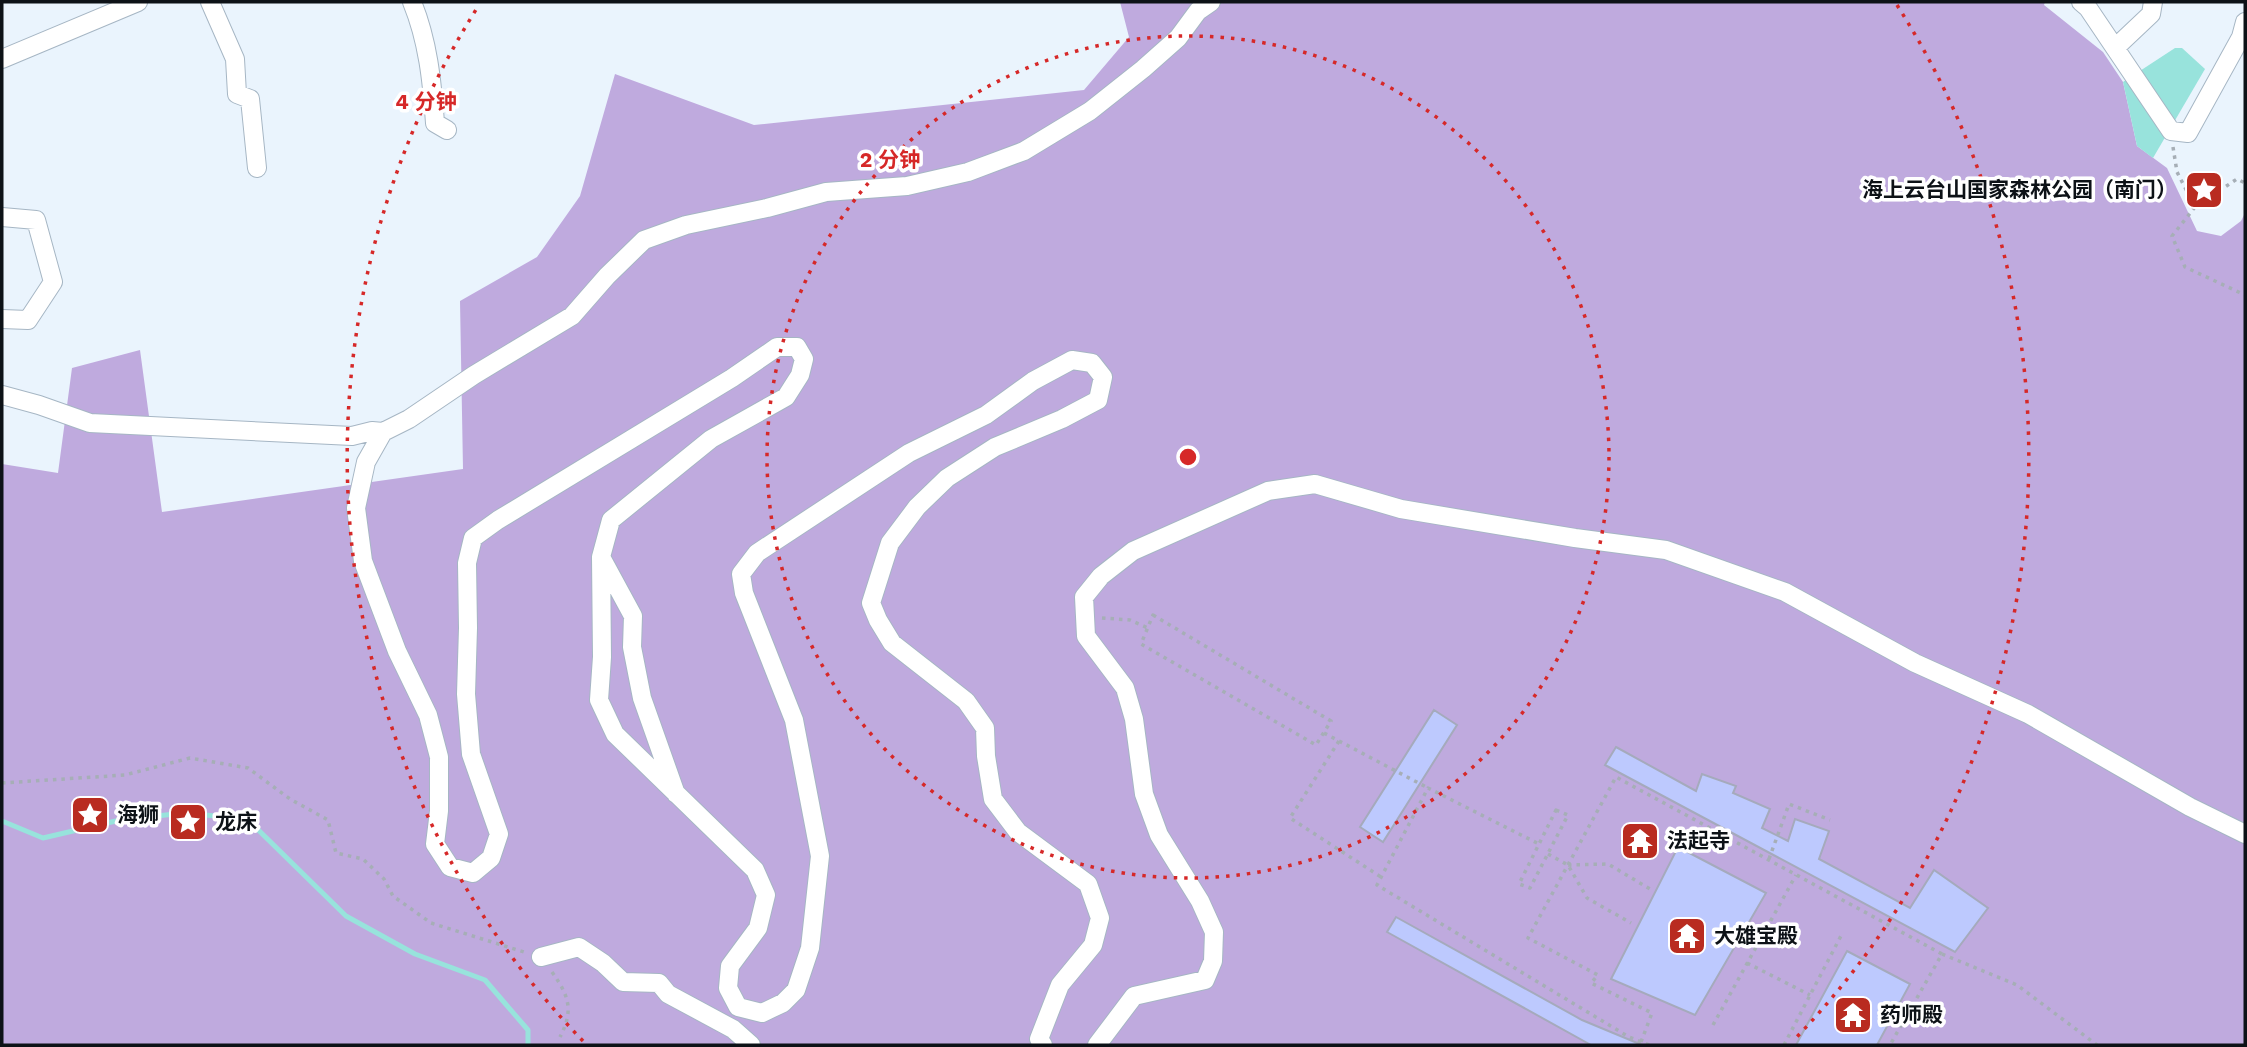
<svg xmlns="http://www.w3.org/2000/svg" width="2247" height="1047" viewBox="0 0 2247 1047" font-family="'Work Sans','Noto Sans SC',sans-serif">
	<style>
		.forest { fill: #bfaade }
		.water { fill: #98e3dc }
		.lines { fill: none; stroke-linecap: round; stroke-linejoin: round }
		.stream { stroke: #98e3dc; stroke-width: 5 }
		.building { fill: #bdc9fe; stroke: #a5aabc; stroke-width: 2 }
		.minor-casing { stroke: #a6b6c4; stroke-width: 20 }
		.path { stroke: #a6aeb6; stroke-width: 3.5; stroke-dasharray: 3.5 5; stroke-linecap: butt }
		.minor { stroke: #fff; stroke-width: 18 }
		.ring { fill: none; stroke: #d62828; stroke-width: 3.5; stroke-dasharray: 3.5 7 }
		.labels { text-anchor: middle; stroke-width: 7; stroke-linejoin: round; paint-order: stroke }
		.poi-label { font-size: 21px; font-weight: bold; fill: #0d1217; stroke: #fff; text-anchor: start }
		.centre { fill: #d62828; stroke: #fff; stroke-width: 3.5 }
		.ring-label { font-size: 21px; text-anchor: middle; font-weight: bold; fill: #d62828; stroke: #fff; stroke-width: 7; stroke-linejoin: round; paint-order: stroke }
	</style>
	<rect width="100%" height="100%" fill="#eaf4fd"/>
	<path class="forest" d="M1120,2H2045L2044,5L2103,52L2123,82L2137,146L2167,168L2197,231L2221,236L2241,221L2245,213V1045H2V464L58,473L72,368L140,350L162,512L463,469L460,301L537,257L580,196L615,74L754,125L1084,90L1129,37Z"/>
	<path class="water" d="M2175,48H2182L2205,69L2153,158L2137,146L2123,82Z"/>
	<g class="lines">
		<path class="stream" d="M2,821L43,838L120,820L184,813L247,819L346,916L415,954L485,980L528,1030V1045"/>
	</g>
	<path class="building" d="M1434,710L1457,725L1383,842L1360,827Z
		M1616,747L1696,791L1702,774L1736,786L1733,793L1770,809L1762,828L1788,841L1795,819L1829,831L1819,859L1910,908L1934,870L1988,908L1955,952L1605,765Z
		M1678,847L1766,893L1695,1015L1611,979Z
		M1396,917L1582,1020L1642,1045H1591L1387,932Z
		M1847,951L1910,984L1877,1045H1796Z"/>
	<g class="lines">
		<defs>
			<path id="minor" d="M210,2L235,59L237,94L250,99L257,168
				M412,2C428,41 432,81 435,123L447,130
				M2081,2L2088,8L2171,131L2188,133L2241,37L2245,22
				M2115,48L2151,14L2153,2
				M2,59L138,2
				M2,217L36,220L53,282L28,320L2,319
				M2,395L39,405L90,423L352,436L372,431L383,432
				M601,557L611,520L711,439L786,397L800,375L804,359L797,347H777L732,378L498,520L473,538L467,563L468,628L466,694L471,754L499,834L491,858L473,873L450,867L435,844L439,811V757L428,715L397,651L363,561L356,508L366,462L383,432L409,419L474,375L572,316L607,276L644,240L686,225L767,208L826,192L907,186L968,172L1024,151L1090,111L1143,69L1178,38L1198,11L1211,2
				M676,794L642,698L632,647L633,616L601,557L602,657L599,700L615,734L755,870L766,895L758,928L730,966L728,988L738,1007L762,1013L783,1003L796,990L810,948L820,856L794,720L744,593L741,574L757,553L909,453L986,415L1033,381L1072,360L1092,363L1103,377L1098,400L1062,419L995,447L947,478L917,507L890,543L871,603L878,620L892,643L966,701L985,728L986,756L993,799L1018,832L1088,884L1100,918L1093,945L1060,985L1039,1039L1043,1045
				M541,957L579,947L603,963L623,982L659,983L668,994L733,1029L751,1045
				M1097,1045L1134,996L1205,980L1213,961L1214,932L1200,901L1159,835L1144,794L1134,719L1125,688L1086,636L1084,597L1101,576L1133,551L1268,491L1315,484L1401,509L1575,538L1666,550L1785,592L1915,663L2028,714L2190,807L2245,834"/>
		</defs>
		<use href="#minor" class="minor-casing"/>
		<path class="path" d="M2173,147L2177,172L2195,207L2237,179L2245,183
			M2195,207L2172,236L2185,267L2245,295
			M1153,615L1331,721L1316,745L1141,644Z
			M1102,618L1130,620L1148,628
			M1324,733L1428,788
			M1339,741L1290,818L1381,877
			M2,783L125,775L190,758L248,768L290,799L328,820L336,853L363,859L384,879L393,896L431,923L524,952
			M1556,810L1568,815L1530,888L1519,884Z
			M1537,843L1428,788L1377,885L1629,1037L1649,1045
			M1548,854L1568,865L1587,898L1631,923
			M1769,859L1789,804L1830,820
			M1568,865L1608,864L1650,889
			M1942,954L2017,985L2097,1045
			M1747,963L1810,995
			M552,972C569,996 574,1010 560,1037
			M1713,1025L1796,875
			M1641,1042L1652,1013L1591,983L1598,975L1528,938L1616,777L1942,954L1890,1045
			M1784,1045L1843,932"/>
		<use href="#minor" class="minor"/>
	</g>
	<g class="ring">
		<circle cx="1188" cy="457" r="421"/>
		<path d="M583 1041A841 841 0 0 1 479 5M1897 5A841 841 0 0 1 1793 1041"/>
	</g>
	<defs>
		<symbol id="sight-square" viewBox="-11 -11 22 22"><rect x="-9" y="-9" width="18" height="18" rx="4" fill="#b92b20" stroke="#fff"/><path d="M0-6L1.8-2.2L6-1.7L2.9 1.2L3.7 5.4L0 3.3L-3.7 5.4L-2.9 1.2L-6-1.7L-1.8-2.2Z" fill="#fff"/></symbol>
		<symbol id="temple-square" viewBox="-11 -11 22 22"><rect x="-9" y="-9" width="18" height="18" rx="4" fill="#b92b20" stroke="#fff"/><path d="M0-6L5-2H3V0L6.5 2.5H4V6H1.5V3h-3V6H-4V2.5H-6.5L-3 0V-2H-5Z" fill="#fff"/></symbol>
	</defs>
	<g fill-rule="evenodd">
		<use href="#sight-square" x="2182" y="168" width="44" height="44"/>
		<use href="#sight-square" x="68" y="793" width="44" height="44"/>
		<use href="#sight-square" x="166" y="800" width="44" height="44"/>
		<use href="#temple-square" x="1618" y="819" width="44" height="44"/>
		<use href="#temple-square" x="1665" y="914" width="44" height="44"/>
		<use href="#temple-square" x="1831" y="993" width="44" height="44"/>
	</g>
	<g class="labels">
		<g class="poi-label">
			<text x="2177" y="197" text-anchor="end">海上云台山国家森林公园（南门）</text>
			<text x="117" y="822">海狮</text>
			<text x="215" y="829">龙床</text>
			<text x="1667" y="848">法起寺</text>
			<text x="1714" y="943">大雄宝殿</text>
			<text x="1880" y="1022">药师殿</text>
		</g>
	</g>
	<circle cx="1188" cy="457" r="10" class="centre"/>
	<g class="ring-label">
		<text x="426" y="109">4 分钟</text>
		<text x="890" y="167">2 分钟</text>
	</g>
	<rect width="2247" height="1047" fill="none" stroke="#0d1217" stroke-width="7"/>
</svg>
